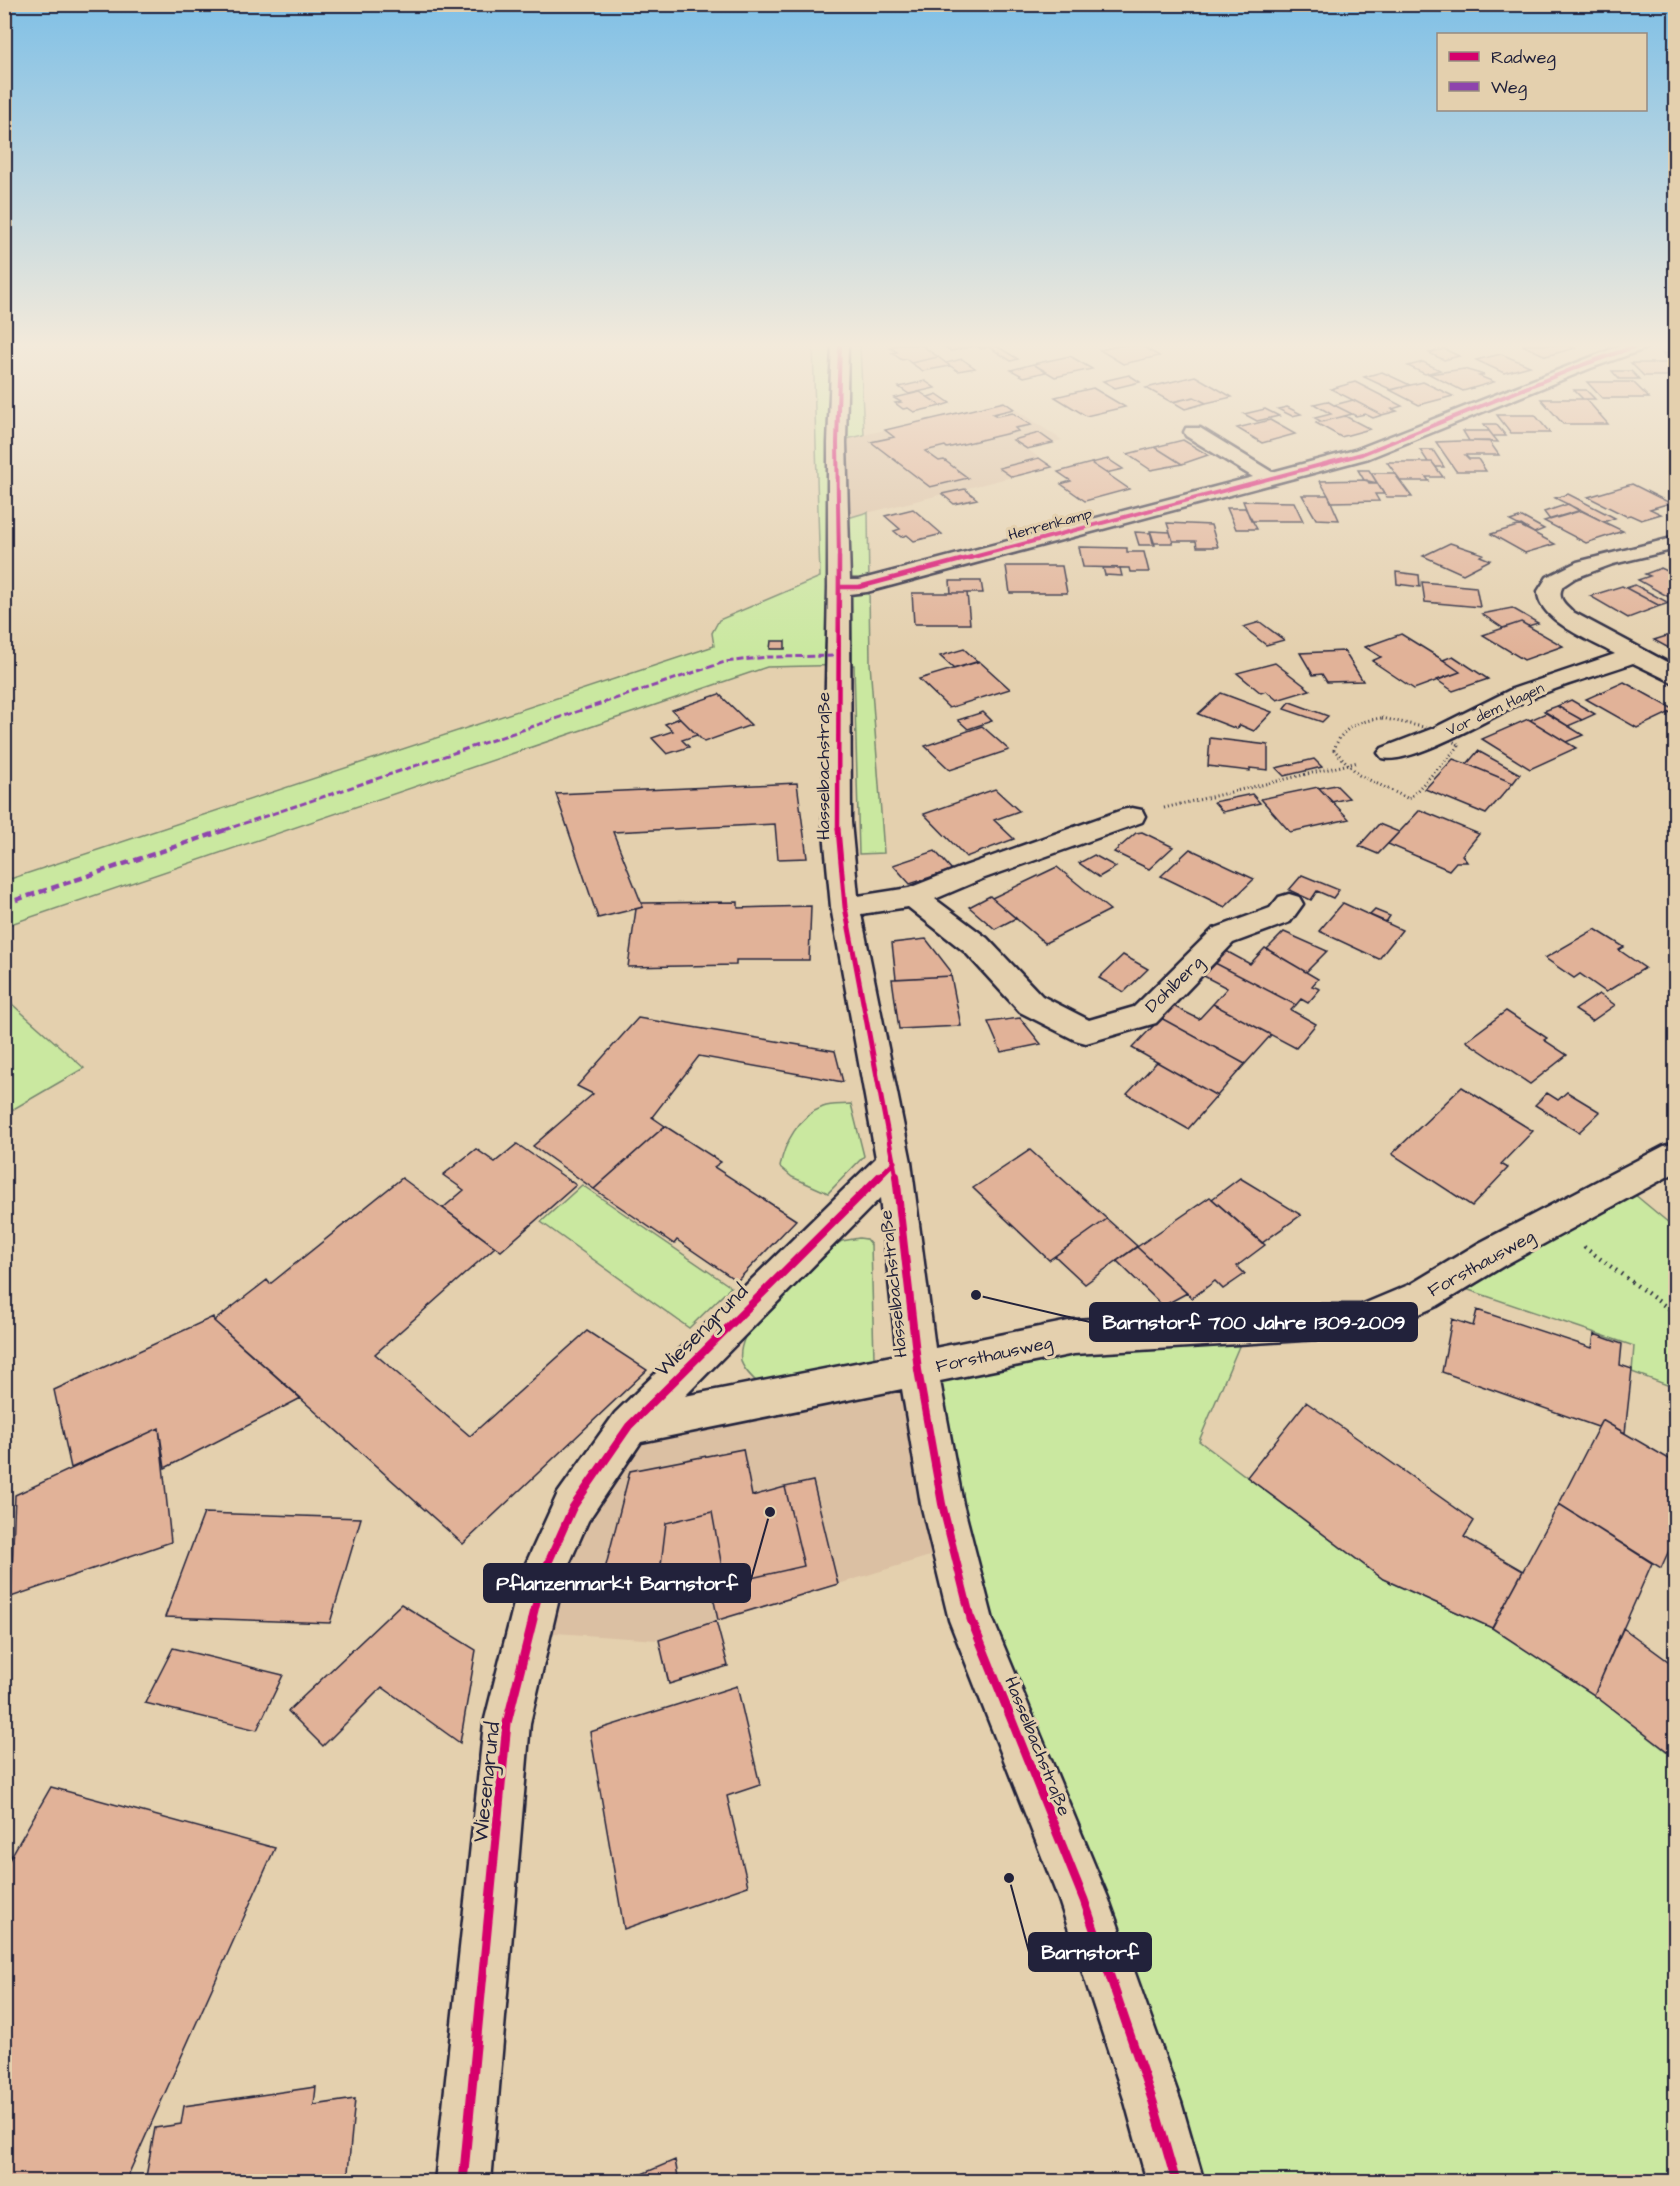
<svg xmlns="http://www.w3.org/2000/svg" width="1680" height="2186" viewBox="0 0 1680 2186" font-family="'Architects Daughter',sans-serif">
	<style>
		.built { fill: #dbc0a3 }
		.green { fill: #cae8a0; stroke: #76856e; stroke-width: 1.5 }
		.building { fill: #e1b298; stroke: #22223b; stroke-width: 1.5 }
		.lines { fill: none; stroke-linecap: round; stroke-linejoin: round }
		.minor-casing { stroke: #22223b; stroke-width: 5 }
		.path-far1 { stroke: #22223b; stroke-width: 3; stroke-dasharray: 1 3; stroke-linecap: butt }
		.path { stroke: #22223b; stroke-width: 4.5; stroke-dasharray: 1.5 5; stroke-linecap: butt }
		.minor { fill: #e4d0ae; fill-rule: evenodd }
		.quiet-far1 { stroke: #8e44ad; stroke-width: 3; stroke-dasharray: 7 3; stroke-linecap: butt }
		.quiet { stroke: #8e44ad; stroke-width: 4.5; stroke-dasharray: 8 4.5; stroke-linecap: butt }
		.cycleway-far4-casing { stroke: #e4d0ae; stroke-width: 6 }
		.cycleway-far3-casing { stroke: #e4d0ae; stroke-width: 8 }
		.cycleway-far2-casing { stroke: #e4d0ae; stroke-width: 9 }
		.cycleway-far1-casing { stroke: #e4d0ae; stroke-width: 11 }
		.cycleway-casing { stroke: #e4d0ae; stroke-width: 13 }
		.cycleway-far4 { stroke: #d6006c; stroke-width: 4 }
		.cycleway-far3 { stroke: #d6006c; stroke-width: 4.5 }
		.cycleway-far2 { stroke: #d6006c; stroke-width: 5 }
		.cycleway-far1 { stroke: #d6006c; stroke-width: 8 }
		.cycleway { stroke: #d6006c; stroke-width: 9 }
		.labels { text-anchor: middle; stroke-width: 6; stroke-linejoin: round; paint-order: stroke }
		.far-street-label { font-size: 15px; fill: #22223b; stroke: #e4d0ae }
		.street-label { font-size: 18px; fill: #22223b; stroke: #e4d0ae }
		.near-street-label { font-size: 21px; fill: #22223b; stroke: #e4d0ae }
		.leader { fill: none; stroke: #22223b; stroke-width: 2 }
		.callout-dot { fill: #22223b; stroke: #e4d0ae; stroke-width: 2 }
		.callout { fill: #22223b; stroke: #22223b; stroke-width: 2 }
		.callout-label { font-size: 20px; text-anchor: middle; font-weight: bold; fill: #fff }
	</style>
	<rect width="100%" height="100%" fill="#e4d0ae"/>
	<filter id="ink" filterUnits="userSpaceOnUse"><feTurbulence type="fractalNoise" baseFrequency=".0167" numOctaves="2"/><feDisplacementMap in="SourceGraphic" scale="12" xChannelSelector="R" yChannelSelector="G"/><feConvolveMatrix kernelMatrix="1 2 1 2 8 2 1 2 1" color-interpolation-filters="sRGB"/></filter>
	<g filter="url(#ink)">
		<path class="built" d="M1004,402L1062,440L1027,449L1052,467L847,518L842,440Z
			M913,1374L949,1550L657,1640L541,1632L552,1581L636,1429Z"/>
		<path class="green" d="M813,345H860L864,435L842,440L848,518L868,512L870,663L884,853L859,854L854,665L767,667L5,926L4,881L714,646L712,633L719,620L820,577Z
			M4,997L84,1068L5,1114H4Z
			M851,1104L864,1156L828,1193L792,1177L780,1167C784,1143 799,1116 823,1107C831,1104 842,1105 851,1104Z
			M582,1185L731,1287L689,1328L541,1222Z
			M1628,1189L1675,1228V1388L1632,1372L1634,1346L1451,1284Z
			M859,1238L866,1239L871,1245L874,1359L867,1368L760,1385C742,1368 735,1361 745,1337L836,1245L842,1241Z
			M1245,1332L1199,1441L1383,1579L1492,1628L1594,1695L1675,1758V2181H1184L975,1618L927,1376L1077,1343Z"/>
		<path class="building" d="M899,345H921L938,357L911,363L906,359L902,360L892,353L897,352L889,347Z
			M942,345H979L951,351Z
			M995,345L1018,359L1011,361L989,347L981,349L976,346Z
			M1123,345H1141L1159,356L1123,364L1100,350Z
			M1522,345H1568L1575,348L1546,356Z
			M1444,349L1459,356L1444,360L1429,353Z
			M1662,353L1672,354L1676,356V363H1671Z
			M1501,354L1530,366L1504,373L1476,360Z
			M1070,356L1092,369L1055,377L1033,364Z
			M938,357L950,366L923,371L911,363Z
			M962,359L975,368L958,371L946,363Z
			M1423,362L1440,370L1425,374L1408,366Z
			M1631,363H1667L1676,371V376H1644Z
			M1033,364L1046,372L1024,377L1011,370Z
			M1464,369L1484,375L1479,376L1494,382L1463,391L1429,374Z
			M1612,371H1631L1639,379H1619Z
			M1382,372L1410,385L1392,390L1364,377Z
			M1129,375L1140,382L1115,388L1103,381Z
			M1195,376L1232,397L1206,403L1194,397L1171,402L1146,388Z
			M925,381L935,388L909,394L899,387Z
			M1355,382L1402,406L1392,409L1397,411L1382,415L1331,389Z
			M1423,382L1453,396L1419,405L1390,390Z
			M1587,382H1633L1649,398H1602Z
			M1093,388L1125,407L1086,416L1055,397Z
			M1574,390H1586L1595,399H1583Z
			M920,392L941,406L914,412L908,408L903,409L895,403L901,402L894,398Z
			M937,394L950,403L941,406L928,397Z
			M1194,397L1206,403L1185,409L1173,402Z
			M1541,399H1586L1608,424H1563Z
			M1353,400L1382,415L1373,418L1365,414L1356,416L1334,405Z
			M1327,401L1334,405L1352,414L1322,422L1315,418L1331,414L1314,404Z
			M1004,402L1014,409L993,414L997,416L1013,413L1031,425L1015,428L1018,431L947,448L945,446L925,451L939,461L944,460L968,478L930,487L871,442L894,437L885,430Z
			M1287,407L1301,414L1292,416L1278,409Z
			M1265,409L1279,416L1257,421L1244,414Z
			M1497,415H1535L1550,433H1511Z
			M1345,416L1370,429L1341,437L1316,423Z
			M1270,420L1295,434L1262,443L1237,428Z
			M1484,424H1496L1506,436H1493Z
			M1463,431H1489L1498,442L1469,441Z
			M1039,433L1053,443L1027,449L1013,440Z
			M1183,440L1208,455L1182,464L1155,447Z
			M1460,441H1489L1499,455H1465L1469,459H1478L1486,471H1456L1436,442Z
			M1155,447L1182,464L1151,470L1127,454Z
			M1420,450H1433L1444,467H1436L1432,462H1428Z
			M1039,458L1052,467L1012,477L999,468Z
			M1108,459L1123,469L1106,473L1091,463Z
			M1387,462H1432L1443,477H1426L1429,481H1401Z
			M1091,463L1106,473L1129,489L1085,501L1061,484L1071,481L1058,472Z
			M1358,470H1369L1377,483L1364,480Z
			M1371,473H1394L1412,497H1386Z
			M1367,480L1369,483H1377L1384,494H1375L1379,501L1332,502L1320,481Z
			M1632,484L1670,503L1650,509L1661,514L1641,520L1630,515L1626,516L1588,497Z
			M965,489L977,499L954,504L942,494Z
			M1568,494L1615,518L1604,522L1555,498Z
			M1302,495H1328L1339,520L1316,519Z
			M1243,501L1294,502L1303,521H1251Z
			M1568,504L1580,511L1550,520L1544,512Z
			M1227,508H1245L1257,529H1236Z
			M913,509L942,534L914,541L907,535L901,537L894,531L900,529L885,516Z
			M1581,510L1604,522L1623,531L1586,543L1544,521Z
			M1522,517L1544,529L1534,533L1510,521Z
			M1167,523L1211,525L1218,547H1197L1196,541H1173Z
			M1521,525L1534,533L1555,544L1525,553L1491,534Z
			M1150,531L1170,532L1173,543H1153Z
			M1135,532L1151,533L1155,545H1139Z
			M1450,543L1483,554L1480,556L1490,560L1463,574L1423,556Z
			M1079,547L1127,548V552H1144L1149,572H1130L1129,568L1083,567Z
			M1006,566H1062L1067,593H1010Z
			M1103,568H1120L1122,576L1105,575Z
			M1661,568L1667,571L1676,568V601L1638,580L1650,576L1645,574Z
			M1396,572L1419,575L1420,587L1397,584Z
			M950,581H981L983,593H951Z
			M1422,582L1476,587L1480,607L1425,602Z
			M1635,585L1669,603L1660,606L1626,588Z
			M1622,586L1626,588L1660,606L1628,618L1590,596Z
			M912,593H967L970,624H914Z
			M1512,608L1538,623L1528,626L1521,622L1503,628L1482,614Z
			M1260,622L1284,640L1266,645L1243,627Z
			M1521,622L1563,646L1524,660L1483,635Z
			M1676,633V652L1654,640Z
			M1401,634L1443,660L1460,672L1414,689L1372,661L1381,657L1365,647Z
			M771,641H785V649H770Z
			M964,649L978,662L954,669L940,656Z
			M1344,651L1363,681L1327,682L1322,674L1313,675L1300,653Z
			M1453,656L1488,679L1453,691L1437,680L1460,672L1443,660Z
			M979,661L1010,689L949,708L919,679Z
			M1275,663L1310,690L1277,700L1266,691L1261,693L1237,673Z
			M1624,682L1675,710L1637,728L1586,699Z
			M1221,693L1272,712L1254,731L1240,725L1237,729L1198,714Z
			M719,694L751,725L704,742L672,710Z
			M1571,700L1595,714L1582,720L1557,706Z
			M1290,702L1328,716L1322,722L1284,709Z
			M1557,706L1582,720L1568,726L1544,711Z
			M983,712L992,721L968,729L958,720Z
			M1546,713L1568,726L1583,735L1566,742L1530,720Z
			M680,718L697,735L682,740L689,747L667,754L652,738L673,731L665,724Z
			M1528,719L1530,720L1576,748L1530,769L1482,739Z
			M982,726L1009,750L950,770L925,746Z
			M1210,738L1268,745V770L1250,768V771L1208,766Z
			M1478,751L1520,774L1513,783L1467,764Z
			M1314,759L1322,767L1284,776L1276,768Z
			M1453,759L1467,764L1513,783L1486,814L1425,789Z
			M797,783L807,858L778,859L775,824L613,832L643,907L598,918L556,794Z
			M1336,785L1349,798L1332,802L1319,788Z
			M1318,787L1349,819L1290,832L1261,799Z
			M995,789L1019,811L994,820L1014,839L966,857L924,814Z
			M1252,794L1260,803L1223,812L1214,802Z
			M1420,810L1479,834L1462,855L1467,862H1456L1449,870L1388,844Z
			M1379,824L1399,832L1378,854L1359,846Z
			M1142,832L1173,847L1149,869L1114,852L1136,833Z
			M1190,849L1254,879L1225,907L1161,876Z
			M935,851L952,870L910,884L893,865Z
			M1094,855L1116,867L1099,877L1079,863Z
			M1057,867L1110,910L1045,943L992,898Z
			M1302,875L1339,890L1333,898L1317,891L1311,900L1289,890Z
			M990,896L992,898L1016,918L995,929L969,907Z
			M738,902V908L811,906L809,960H736V965L628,967L636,909L643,907L641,903Z
			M1343,903L1402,930L1379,959L1319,931Z
			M1375,910L1390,916L1386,922L1370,915Z
			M1595,929L1624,947L1619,950L1645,968L1606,992L1580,974L1574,978L1545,958Z
			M1284,932L1327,951L1306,972L1267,949Z
			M926,939L950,970L951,976L896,979L892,943Z
			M1265,948L1318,979L1312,986L1320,989L1308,1003L1301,999L1296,1005L1215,963L1226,951L1250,964Z
			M1123,955L1148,969L1124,992L1099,978Z
			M1215,963L1296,1005L1291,1010L1316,1024L1296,1048L1213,1004L1227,988L1202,975Z
			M951,976L961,1026L899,1029L892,979Z
			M1599,994L1615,1005L1592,1021L1575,1010Z
			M1213,1004L1271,1035L1245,1064L1161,1018L1173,1006L1199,1019Z
			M1506,1011L1547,1038L1544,1040L1567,1055L1530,1084L1466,1041Z
			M638,1018L835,1051L843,1082L699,1056L652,1117L665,1126L594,1189L533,1146L593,1094L577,1086Z
			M1020,1018L1041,1044L1001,1052L988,1022Z
			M1161,1018L1245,1064L1217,1096L1132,1048Z
			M1157,1062L1217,1096L1188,1129L1127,1094Z
			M1462,1087L1533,1131L1501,1164L1508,1168L1472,1206L1392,1154Z
			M1567,1092L1600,1112L1579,1132L1535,1105L1547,1093L1558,1100Z
			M665,1126L721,1162L714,1167L796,1220L737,1281L677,1240L674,1244L594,1189Z
			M517,1144L576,1185L501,1251L443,1208L464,1190L443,1175L476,1149L495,1162Z
			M1030,1150L1107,1219L1049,1260L973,1188Z
			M402,1178L495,1247L375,1354L470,1436L587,1331L647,1370L463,1544L214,1321L267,1280L270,1284Z
			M1240,1178L1301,1215L1262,1243L1212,1199Z
			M1210,1197L1265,1245L1237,1266L1245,1274L1223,1289L1215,1281L1192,1298L1137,1247Z
			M1107,1219L1137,1246L1085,1284L1055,1256Z
			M1137,1247L1187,1293L1163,1306L1117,1261Z
			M1477,1310L1592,1348L1594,1334L1622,1344L1620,1365L1632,1369L1625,1433L1602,1420L1598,1427L1442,1372L1452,1319L1473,1326Z
			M213,1317L214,1321L301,1398L165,1468L159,1428L71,1468L54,1390Z
			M1306,1402L1474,1521L1464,1537L1523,1571L1492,1628L1383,1579L1247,1477Z
			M1602,1420L1676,1463V1535L1661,1568L1559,1504Z
			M159,1428L171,1542L11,1597L15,1495Z
			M743,1449L752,1496L785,1487L804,1566L725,1584L712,1512L666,1523L657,1598L598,1597L630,1471Z
			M813,1481L838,1584L718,1620L711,1587L685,1595L657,1598L666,1523L712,1512L725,1584L804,1566L785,1487Z
			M1559,1504L1652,1563L1594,1695L1492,1628Z
			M204,1513L361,1518L330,1623L165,1617Z
			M401,1604L476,1650L460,1743L382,1687L323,1746L288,1711Z
			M716,1621L728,1666L669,1684L659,1640Z
			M1623,1628L1676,1667V1758L1594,1695Z
			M173,1648L283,1675L257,1730L145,1703Z
			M737,1686L760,1785L727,1796L748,1886L624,1929L590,1732Z
			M51,1787L275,1848L125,2182H4V1869Z
			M316,2087L314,2105L355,2099L347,2182H145L155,2128L181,2124L184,2106Z
			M675,2160L679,2182H623Z"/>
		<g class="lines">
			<defs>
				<path id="minor" d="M832,345H848L846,443L850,580H859L1253,477L1186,436L1184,432L1186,428H1200L1272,472L1355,450L1622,345H1647L1645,349L1591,368L1369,458L867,592L850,594L851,822L858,896L909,888L962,867L1122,810L1132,808L1142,810L1145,816L1142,822L982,879L935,899L987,938L1042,996L1089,1020L1134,1007L1213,929L1270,908L1279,897L1289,894L1299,897L1303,904L1290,922L1233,943L1156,1023L1086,1043L1075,1040L1020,1012L965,952L908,907L861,914L911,1162L935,1348L1074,1320L1319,1305H1361L1411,1284L1479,1243L1664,1146L1676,1143V1172L1505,1265L1437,1306L1363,1339H1319L1074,1354L940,1381L963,1504L993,1620L1109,1900L1181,2102L1204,2182H1147L1125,2102L1059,1900L949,1620L921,1504L902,1389L641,1442L588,1521L565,1573L530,1723L491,2182H435L484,1723L522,1572L558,1493L615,1413L876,1158L831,907L823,822L828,587V443ZM880,1198L897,1355L685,1396Z
					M1676,537V549L1613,564L1575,578L1563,586C1556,598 1565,604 1573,612L1676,667V684L1633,663C1599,675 1562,685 1529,699C1498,713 1412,766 1382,758L1378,753L1382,748L1434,728L1512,689L1615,654C1593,642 1537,620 1538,591L1547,577L1577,562Z"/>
			</defs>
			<use href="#minor" class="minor-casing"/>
			<path class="path-far1" d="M1382,718L1423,727L1460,745L1409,799L1359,775L1334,750C1341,727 1360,721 1382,718Z
				M1164,808L1358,762"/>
			<path class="path" d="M1584,1247L1676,1314"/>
			<use href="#minor" class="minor"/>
			<path class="quiet-far1" d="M224,830L725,662L768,657L838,656"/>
			<path class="quiet" d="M4,904L228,829"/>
			<defs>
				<path id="cycleway-far4" d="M839,559L837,443L840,345
					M966,559L1362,454L1585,364L1639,345"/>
				<path id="cycleway-far3" d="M839,587H859L972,557
					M838,830L839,557"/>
				<path id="cycleway-far2" d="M838,829L845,907L896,1177
					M879,1177L894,1162"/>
				<path id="cycleway-far1" d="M896,1176L918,1370L942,1504L971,1620
					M532,1620L544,1572L573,1507L629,1426L880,1176"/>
				<path id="cycleway" d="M971,1619L1084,1900L1153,2102L1176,2182
					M463,2182L507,1723L533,1619"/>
			</defs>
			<use href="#cycleway-far4" class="cycleway-far4-casing"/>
			<use href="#cycleway-far3" class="cycleway-far3-casing"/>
			<use href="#cycleway-far2" class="cycleway-far2-casing"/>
			<use href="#cycleway-far1" class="cycleway-far1-casing"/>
			<use href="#cycleway" class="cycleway-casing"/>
			<use href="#cycleway-far4" class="cycleway-far4"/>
			<use href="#cycleway-far3" class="cycleway-far3"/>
			<use href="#cycleway-far2" class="cycleway-far2"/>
			<use href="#cycleway-far1" class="cycleway-far1"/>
			<use href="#cycleway" class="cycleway"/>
		</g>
	</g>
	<linearGradient id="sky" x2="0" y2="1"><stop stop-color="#80c0e6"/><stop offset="0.53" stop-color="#f3eadb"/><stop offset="1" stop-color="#f3eadb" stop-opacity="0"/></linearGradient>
	<rect width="1680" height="651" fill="url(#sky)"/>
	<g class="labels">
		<g class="far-street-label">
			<text transform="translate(1050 524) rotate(-15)" y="5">Herrenkamp</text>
			<text transform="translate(1495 709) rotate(-25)" y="5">Vor dem Hagen</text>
		</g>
		<g class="street-label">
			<text transform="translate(823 766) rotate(-90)" y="6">Hasselbachstraße</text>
			<text transform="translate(1174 984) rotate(-44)" y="6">Dohlberg</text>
			<text transform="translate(1481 1263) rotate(-29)" y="6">Forsthausweg</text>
			<text transform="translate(893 1284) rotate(-96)" y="6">Hasselbachstraße</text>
			<text transform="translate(994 1354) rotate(-12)" y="6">Forsthausweg</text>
			<text transform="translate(1038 1746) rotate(68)" y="6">Hasselbachstraße</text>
		</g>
		<g class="near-street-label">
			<text transform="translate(701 1330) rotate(-45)" y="7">Wiesengrund</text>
			<text transform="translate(486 1782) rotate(-84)" y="7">Wiesengrund</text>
		</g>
	</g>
	<path class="leader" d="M976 1295L1090 1322M770 1512L750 1583M1009 1878L1029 1952"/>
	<g class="callout-dot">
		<circle cx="976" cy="1295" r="6"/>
		<circle cx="770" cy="1512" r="6"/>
		<circle cx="1009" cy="1878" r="6"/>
	</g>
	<g class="callout">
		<rect x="1090" y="1303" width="327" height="38" rx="6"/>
		<rect x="484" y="1564" width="266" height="38" rx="6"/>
		<rect x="1029" y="1933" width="122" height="38" rx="6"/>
	</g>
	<g class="callout-label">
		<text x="1254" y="1329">Barnstorf 700 Jahre 1309-2009</text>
		<text x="617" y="1590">Pflanzenmarkt Barnstorf</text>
		<text x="1090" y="1959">Barnstorf</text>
	</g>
	<rect width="1680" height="2186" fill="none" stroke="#e4d0ae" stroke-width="24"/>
	<rect x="12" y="12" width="1656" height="2162" fill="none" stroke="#22223b" stroke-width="2" filter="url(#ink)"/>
	<rect x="1437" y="33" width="210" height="78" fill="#e4d0ae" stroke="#968a80" stroke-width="1.5"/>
	<rect x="1449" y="52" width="30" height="9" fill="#d6006c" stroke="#968a80" stroke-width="1.5"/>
	<text x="1491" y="63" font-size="18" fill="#22223b">Radweg</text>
	<rect x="1449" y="82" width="30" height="9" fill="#8e44ad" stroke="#968a80" stroke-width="1.5"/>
	<text x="1491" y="93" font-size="18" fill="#22223b">Weg</text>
</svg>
